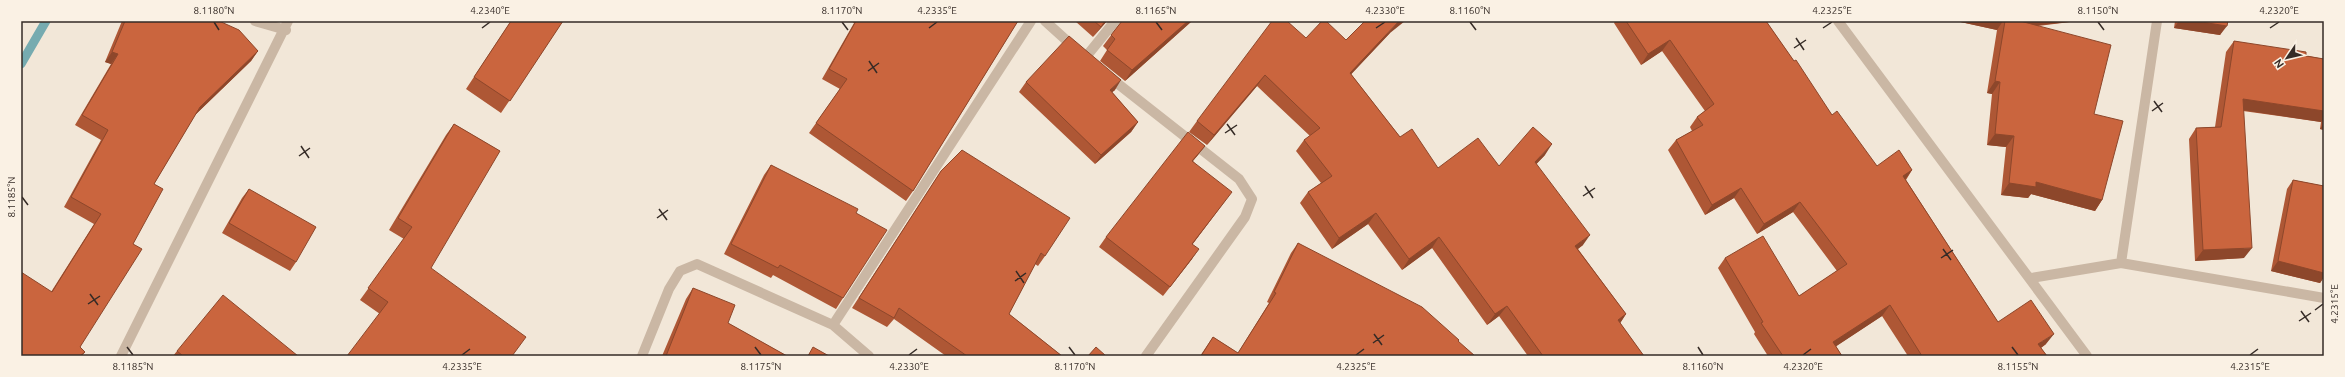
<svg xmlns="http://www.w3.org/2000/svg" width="2345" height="377" viewBox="0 0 2345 377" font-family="Ubuntu,sans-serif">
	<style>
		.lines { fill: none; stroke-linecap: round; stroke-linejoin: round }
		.stream { stroke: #76abb0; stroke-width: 9 }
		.minor { stroke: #cab7a4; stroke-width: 10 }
		.wall { fill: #ae5735 }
		.shaded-wall { fill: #8d472b }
		.building { fill: #ca653e; stroke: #8d472b }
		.ticks { fill: none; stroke: #352b26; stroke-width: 1.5 }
		.neatline { fill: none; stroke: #352b26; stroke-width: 1.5 }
		.ticks-label { font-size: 10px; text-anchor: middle; fill: #352b26 }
	</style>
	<rect width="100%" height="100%" fill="#f2e7d8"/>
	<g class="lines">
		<path class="stream" d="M21,64L46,21"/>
		<path class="minor" d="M255,21L286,30
			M1045,21L1076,49
			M1838,21L2087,356
			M1085,58L1115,21
			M1108,76L1239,179L1252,199L1245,217L1146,356
			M2121,263L2157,21
			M2031,278L2121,263L2324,298
			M833,325L1031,21
			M121,356L288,21
			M642,356L669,289L680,271L697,264L833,325L869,356"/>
	</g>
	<path class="wall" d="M122,21H219L258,51L251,61L195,115L154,184L133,244L80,347L85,352L82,356H21L51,292L94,224L64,207L101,140L75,125L111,64L105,62Z
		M511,21H563L501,113L466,89Z
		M851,21H1018L913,191L906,201L809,133L840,89L822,79L854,23Z
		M1075,21H1107L1093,37Z
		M1121,21H1192L1125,81L1100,61L1107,50L1103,46L1121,22Z
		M1615,21H1766L1794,61L1832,115L1877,166L1912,170L1906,180L1998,322L2046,344L2041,348L2047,356H1908L1882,316L1836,346L1842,356H1768L1754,334L1755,332L1718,268L1725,258L1799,296L1837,271L1793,212L1757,234L1734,198L1705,215L1668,150L1676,140L1692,131L1690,127L1697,117L1705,111L1662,51L1641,65L1614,23Z
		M1956,21H2078L2038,26L2094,114L2102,200L2095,211L2031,194L2028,198L2001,195L2006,147L1987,145L1992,94L1987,93L1997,30Z
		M2175,21H2228L2220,35L2174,28Z
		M1390,33L1351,74L1400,137L1438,168L1499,166L1545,155L1536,164L1583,245L1578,249L1626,314L1620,323L1644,356H1528L1499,316L1487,325L1432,248L1402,270L1368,224L1332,249L1300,203L1308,192L1321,183L1296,151L1304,140L1310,136L1257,86L1207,145L1189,132L1197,121L1306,38L1346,40Z
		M2234,41L2324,59V130L2320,129L2321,122L2243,111L2244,258L2195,261L2189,139L2196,128L2215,127L2226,52Z
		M1026,82L1115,90L1112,92L1138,122L1131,132L1095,164L1019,92Z
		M454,124L500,151L380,314L360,300L404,239L389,230L446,135Z
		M1205,146L1193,161L1225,201L1192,245V259L1163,296L1099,247L1106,237Z
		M771,165L856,213L843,298L836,309L773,275L771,278L724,254L764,175Z
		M941,171L1045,256L1038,266L1035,264L1009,314L1062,356H946L894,319L887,327L852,308Z
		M2293,180L2324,186V277L2320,283L2271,271L2287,189Z
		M249,189L296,262L290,271L222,233L242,198Z
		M1298,243L1459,340L1458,342L1475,356H1200L1213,337L1238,353L1269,303L1267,302L1291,253Z
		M693,288L728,323L787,356H662L686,299Z
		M177,351L298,356H173Z"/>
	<path class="shaded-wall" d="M1105,21H1107L1093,37L1101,27Z
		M1188,21H1192L1125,81L1132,70Z
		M1399,21H1405L1390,33L1343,83L1350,73Z
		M1956,21H2003L1997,30Z
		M2008,21H2078L2003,29Z
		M2179,21H2195L2227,26L2220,35L2174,28Z
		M1670,40L1662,51L1641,65L1648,54Z
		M258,51L251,61L193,117L200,107Z
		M112,52L118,54L111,64L105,62Z
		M1265,75L1257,86L1207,145L1214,135Z
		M1121,80L1115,90L1103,100L1110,90Z
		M1995,81L2000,82L1992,94L1987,93Z
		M2243,99L2324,111V118L2321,122L2235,109Z
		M1138,122L1131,132L1095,164L1101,155Z
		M2324,123V130L2320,129Z
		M1995,134L2014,136L2006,147L1987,145Z
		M1552,144L1545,155L1528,173L1535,162Z
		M1205,146L1198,155L1185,170L1192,161Z
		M1912,170L1905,180L1903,176Z
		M2036,182L2102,200L2095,211L2031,194L2028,198L2001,195L2009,183Z
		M1741,188L1734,198L1705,215L1712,205Z
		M1232,192L1225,201L1185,254L1192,244Z
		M1800,202L1793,212L1757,234L1764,224Z
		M1376,213L1368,224L1332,249L1339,238Z
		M1590,235L1583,245L1568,256L1575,246Z
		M1439,237L1432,248L1402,270L1409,259Z
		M2252,248L2244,258L2195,261L2203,250Z
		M1199,249L1192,259L1163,296L1170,287Z
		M2278,261L2324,273V277L2320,283L2271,271Z
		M1890,305L1882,316L1826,353L1833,342Z
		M1507,306L1499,316L1487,325L1495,314Z
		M1626,314L1619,325L1618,320Z
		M2054,334L2046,344L2031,355L2038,344Z"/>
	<path class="building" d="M125,21H219L239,30L258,51L200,107L154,184L163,189L133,244L142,249L80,347L85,352L80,356H21V272L52,292L101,214L71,197L108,130L82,115L118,54L112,52Z
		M511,21H563L510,101L474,77Z
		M856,21H1018L913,191L816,123L847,79L829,69Z
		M1094,21H1105L1101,27Z
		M1122,21H1188L1132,70L1107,50L1115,39L1111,35Z
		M1272,21H1287L1306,38L1322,21H1326L1346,40L1365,21H1399L1350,73L1400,137L1412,129L1438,168L1478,138L1499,166L1533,127L1552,144L1535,162L1590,235L1575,246L1626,314L1618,320L1644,356H1543L1507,306L1495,314L1439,237L1409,259L1376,213L1339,238L1308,192L1332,176L1304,140L1320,128L1265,75L1214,135L1197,121Z
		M1626,21H1766L1794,61L1796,60L1832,115L1837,111L1877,166L1899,150L1912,170L1903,176L1998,322L2031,300L2054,334L2038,344L2047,356H1922L1890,305L1833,342L1842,356H1783L1761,323L1763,322L1725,258L1763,236L1799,296L1847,264L1800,202L1764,224L1741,188L1712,205L1676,140L1703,125L1697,117L1714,104L1670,40L1648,54Z
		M2005,21H2020L2111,45L2094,114L2123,121L2102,200L2036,182V187L2009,183L2014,136L1995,134L2000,82L1995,81Z
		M2195,21H2228L2227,26Z
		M1069,36L1121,80L1110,90L1138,122L1101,155L1026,82Z
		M2234,41L2306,52V56L2324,59V111L2243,99L2252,248L2203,250L2196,128L2221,127Z
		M454,124L500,151L431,268L526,337L512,356H347L388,302L368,288L412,227L398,218Z
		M1188,132L1205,146L1192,161L1232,192L1192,244L1199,249L1170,287L1106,237Z
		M962,150L1070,218L1045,256L1041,253L1009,314L1062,356H967L899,308L894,318L859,298L941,171Z
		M771,165L858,209L856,213L887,230L843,298L780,265L778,268L731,244Z
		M2293,180L2324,186V273L2278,261Z
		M249,189L316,227L296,262L229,223Z
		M1298,243L1422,307L1459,340L1458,341L1475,356H1201L1213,337L1238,353L1276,293L1274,292Z
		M693,288L735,305L728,323L787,356H666Z
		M223,295L298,356H183L177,351Z
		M813,347L829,356H808Z
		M1096,347L1106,356H1088Z"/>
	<path class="ticks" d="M214,22L219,30M842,22L848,30M1156,22L1162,30M1470,22L1476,30M2098,22L2104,30M482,28L490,22M929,28L937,22M1376,28L1385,22M1823,28L1832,22M2270,28L2279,22M1796,38L1804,50M1794,48L1806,40M869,61L877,73M868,71L879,63M2154,101L2162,112M2152,111L2163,103M1227,124L1235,135M1225,133L1237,125M301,146L309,158M299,156L310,148M1585,186L1593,198M1583,196L1595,188M22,197L28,205M659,209L667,220M657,218L668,210M1943,249L1951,260M1941,258L1953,250M1016,271L1024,283M1015,281L1026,273M90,294L98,305M88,304L100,296M2315,310L2323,304M2301,311L2309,322M2299,321L2311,313M1374,334L1382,345M1373,343L1384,335M127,347L133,355M755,347L761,355M1069,347L1075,355M1698,347L1703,355M2012,347L2018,355M462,355L470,349M909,355L917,349M1356,355L1364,349M1803,355L1811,349M2250,355L2258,349"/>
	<rect width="2345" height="377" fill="none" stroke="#faf1e4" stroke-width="44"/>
	<g transform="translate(2287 58) rotate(235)" stroke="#faf1e4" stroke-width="3" paint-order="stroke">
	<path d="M0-3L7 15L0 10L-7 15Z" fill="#352b26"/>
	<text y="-6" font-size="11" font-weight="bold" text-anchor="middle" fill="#352b26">N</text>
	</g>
	<rect x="22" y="22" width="2301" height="333" class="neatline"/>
	<g class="ticks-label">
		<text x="214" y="14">8.1180°N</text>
		<text x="490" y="14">4.2340°E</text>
		<text x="842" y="14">8.1170°N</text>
		<text x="937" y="14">4.2335°E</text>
		<text x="1156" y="14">8.1165°N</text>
		<text x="1385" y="14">4.2330°E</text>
		<text x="1470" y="14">8.1160°N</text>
		<text x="1832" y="14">4.2325°E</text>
		<text x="2098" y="14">8.1150°N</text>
		<text x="2279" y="14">4.2320°E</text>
		<text transform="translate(11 197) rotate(-90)" y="4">8.1185°N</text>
		<text transform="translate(2334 304) rotate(-90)" y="4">4.2315°E</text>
		<text x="133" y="370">8.1185°N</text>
		<text x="462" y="370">4.2335°E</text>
		<text x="761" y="370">8.1175°N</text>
		<text x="909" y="370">4.2330°E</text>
		<text x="1075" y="370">8.1170°N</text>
		<text x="1356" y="370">4.2325°E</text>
		<text x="1703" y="370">8.1160°N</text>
		<text x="1803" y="370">4.2320°E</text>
		<text x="2018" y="370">8.1155°N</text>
		<text x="2250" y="370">4.2315°E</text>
	</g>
</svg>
